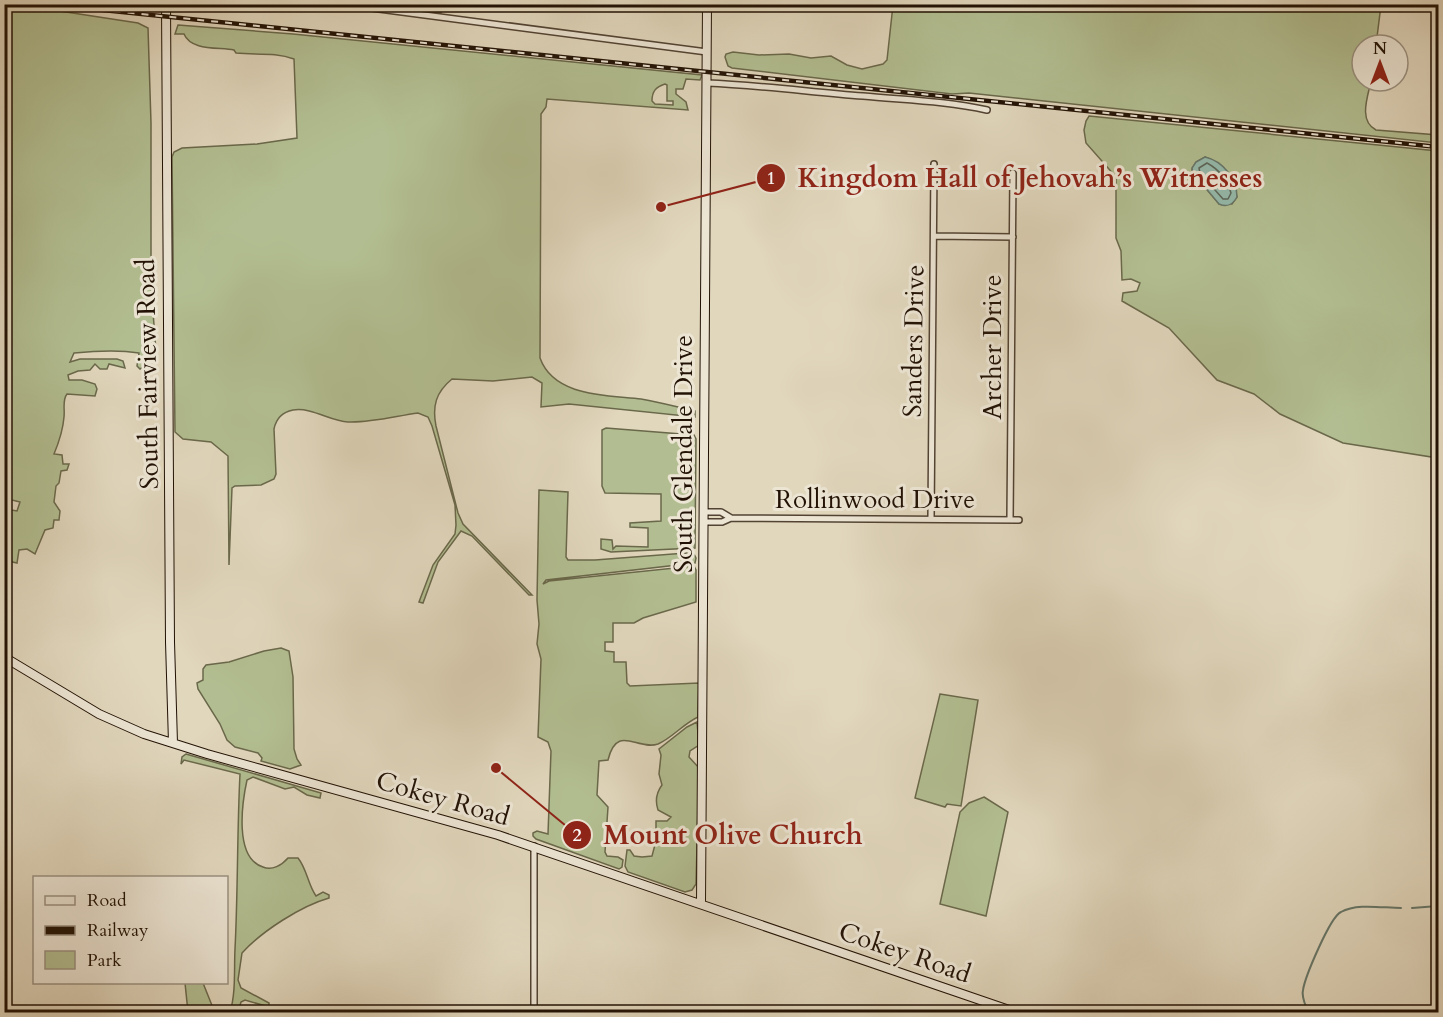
<svg xmlns="http://www.w3.org/2000/svg" width="1443" height="1017" viewBox="0 0 1443 1017" font-family="Cardo,serif">
	<style>
		.green { fill: #b2be91; stroke: #6a684b; stroke-width: 1.5; fill-rule: evenodd }
		.water { fill: #95baac; stroke: #677769; stroke-width: 1.5 }
		.lines { fill: none; stroke-linecap: round; stroke-linejoin: round }
		.shore { stroke: #5c6658; stroke-width: 1.5 }
		.stream { stroke: #677769; stroke-width: 2 }
		.street-casing { stroke: #524333; stroke-width: 8 }
		.secondary-casing { stroke: #221205; stroke-width: 10 }
		.street { stroke: #ece5d4; stroke-width: 5 }
		.secondary { stroke: #ece5d4; stroke-width: 8 }
		.rail-casing { stroke: #221205; stroke-width: 4.5 }
		.rail { stroke: #ece5d4; stroke-width: 2; stroke-dasharray: 7; stroke-linecap: butt }
		.labels { text-anchor: middle; stroke-width: 6; stroke-linejoin: round; paint-order: stroke }
		.street-label { font-size: 26px; fill: #221205; stroke: #ece5d4 }
		.leader { fill: none; stroke: #8f2418; stroke-width: 2 }
		.callout-dot { fill: #8f2418; stroke: #ece5d4; stroke-width: 2 }
		.mark-label { font-size: 18px; text-anchor: middle; font-weight: bold; fill: #fff }
		.callout-label { font-size: 27px; text-anchor: middle; font-weight: bold; fill: #8f2418; stroke: #ece5d4; stroke-width: 6; stroke-linejoin: round; paint-order: stroke }
	</style>
	<rect width="100%" height="100%" fill="#e1d7bd"/>
	<filter id="stains"><feTurbulence type="fractalNoise" baseFrequency=".00333" numOctaves="4"/><feColorMatrix values="0 0 0 0 .2 0 0 0 0 .09 0 0 0 0 .02 0 0 0 .5 -.17"/></filter>
	<radialGradient id="worn" r=".72"><stop offset=".6" stop-color="#630" stop-opacity="0"/><stop offset="1" stop-color="#630" stop-opacity=".3"/></radialGradient>
	<path class="green" d="M372,5H442L441,13Z
		M893,5H1381L1376,45H1362V81H1371C1368,96 1358,121 1376,130L1438,135V143L969,93L952,94L732,68L728,66L725,57L726,54L733,52L759,55L789,54L811,58L831,56L847,65L862,69L883,64L887,60Z
		M5,6L40,8L138,23L148,28L151,123V286L156,351L151,350L147,352L146,355L151,357L152,360L145,361V366L140,369L137,366L139,353C121,350 94,351 74,353L70,362L80,359H117L123,361L125,368L109,364L107,369H100L95,364L90,370L78,371L68,375L69,380H82L95,384L97,389L95,396L67,394C62,400 65,409 64,417C63,430 59,442 54,454L62,455L63,464H69L67,470L61,471L59,483L56,486L54,502L60,511L59,520H54L53,528L45,530L35,554L27,549L19,550L17,563L4,560L5,509L17,511L20,502L4,498L8,478L7,467L4,466Z
		M178,25L293,34L702,75L700,80L686,79L683,89H676V94L686,102L688,110L547,99L546,107L541,114L540,358C554,397 607,395 641,399C659,402 677,407 695,411V417L569,404L541,407L542,383L532,377L493,381L452,379C436,392 432,406 436,426L458,513L463,524L532,595H529L472,536L461,531L438,562L423,603L419,602L433,565L455,534L456,525L455,505L432,426L428,417L418,413C396,416 371,423 348,422C330,421 312,407 293,410C283,412 276,419 274,429L276,474L274,479L261,485L235,486L232,488L229,565L228,456L211,442L183,439L175,432L172,157L174,152L182,148L257,144L297,138L294,59C275,52 256,55 236,53L234,50C219,47 191,51 184,34H175ZM665,84L667,85V101H673V105L655,104L652,101C652,91 656,87 665,84Z
		M1089,116L1438,151V458L1343,443L1280,414L1254,394L1217,380L1169,328L1122,301L1123,293L1137,291L1140,283L1131,279L1122,280L1121,251L1116,238V177L1086,143L1084,130L1086,121ZM1205,157C1226,165 1232,176 1237,197L1232,204H1219L1193,173L1192,169L1196,162Z
		M606,428L694,435L696,439L695,548L611,552L601,549V539L612,540L613,549L616,546L648,547V528L630,527V523L661,521V494L605,493L602,486V430Z
		M539,490L568,492L566,557L568,560H595L686,553L694,554L696,558L695,563L546,580L543,584L549,581L694,566L696,570V602L643,618L634,623H613V642H605V651L614,652V662H626L627,683L630,686L699,683L698,717C683,724 672,738 658,744C637,751 617,723 608,760L599,761L597,795L608,807L605,852L607,856L618,857L623,860L622,867L619,869L536,839L533,836V833L537,831L548,834L551,751L548,742L538,737L541,659L537,644L539,624L537,600Z
		M281,648L289,651L293,677L294,749L297,759L301,765L290,769L261,761L262,758L258,753L235,747L227,740L220,724L198,689L197,683L203,680V669L206,665L229,662L264,651Z
		M940,694L978,700L961,806L947,804L945,807L915,798Z
		M697,722L699,745L690,751L689,757L699,768L696,884L692,890L685,892L628,872L625,866L627,850H630L634,856L642,857L652,856L656,841V821H667L671,817L658,810C655,801 656,793 662,785L659,774L661,755L659,749L687,727Z
		M186,754L321,793L320,798L307,795L294,787L285,789L253,777L247,780C242,803 234,858 263,867C272,871 282,865 288,858H298C307,869 308,885 316,896L323,892L329,895V898C301,906 262,931 242,953L238,980L241,988L269,1003V1007L245,1000L241,1002L238,1012H230C236,993 234,969 235,949C238,891 237,833 240,774L184,760L181,764L182,757Z
		M984,797L1008,812L986,916L940,904L960,812L969,803Z
		M185,983H203L213,1008L216,1012H188Z"/>
	<path class="water" d="M1205,157C1223,161 1237,179 1237,197C1233,204 1228,208 1219,204L1193,173L1192,168L1196,162Z"/>
	<g class="lines">
		<path class="shore" d="M1207,163C1220,170 1227,179 1231,193L1228,199H1223L1200,173L1199,168Z"/>
		<path class="stream" d="M1412,908L1438,906
			M1308,1012C1306,1006 1301,997 1303,990C1305,977 1330,917 1341,912C1357,903 1383,908 1401,908"/>
		<defs>
			<path id="street" d="M341,4L707,52
				M832,6V4
				M707,83C759,85 811,92 863,96C905,100 946,101 987,110
				M934,236L1013,237
				M703,512H721L731,518
				M931,519L934,164
				M1010,520L1013,173
				M703,522H722L731,518L1019,520
				M534,1012V846"/>
			<path id="secondary" d="M166,4L170,642L173,743
				M4,657L99,714L144,734L207,754L498,835L1015,1012
				M701,903L707,4"/>
		</defs>
		<use href="#street" class="street-casing"/>
		<use href="#secondary" class="secondary-casing"/>
		<use href="#street" class="street"/>
		<use href="#secondary" class="secondary"/>
		<defs>
			<path id="rail" d="M44,4L1438,147"/>
		</defs>
		<use href="#rail" class="rail-casing"/>
		<use href="#rail" class="rail"/>
	</g>
	<g class="labels">
		<g class="street-label">
			<text transform="translate(913 341) rotate(-89)" y="9">Sanders Drive</text>
			<text transform="translate(992 347) rotate(-90)" y="9">Archer Drive</text>
			<text transform="translate(147 374) rotate(-91)" y="9">South Fairview Road</text>
			<text transform="translate(683 454) rotate(-90)" y="9">South Glendale Drive</text>
			<text x="875" y="508">Rollinwood Drive</text>
			<text transform="translate(443 798) rotate(16)" y="9">Cokey Road</text>
			<text transform="translate(905 952) rotate(19)" y="9">Cokey Road</text>
		</g>
	</g>
	<path class="leader" d="M661 207L771 178M496 768L577 835"/>
	<g class="callout-dot">
		<circle cx="661" cy="207" r="6"/>
		<circle cx="496" cy="768" r="6"/>
		<circle cx="771" cy="178" r="15"/>
		<circle cx="577" cy="835" r="15"/>
	</g>
	<g class="mark-label">
		<text x="771" y="184">1</text>
		<text x="577" y="841">2</text>
	</g>
	<g class="callout-label">
		<text x="1030" y="187">Kingdom Hall of Jehovah’s Witnesses</text>
		<text x="733" y="844">Mount Olive Church</text>
	</g>
	<rect width="1443" height="1017" fill="none" stroke="#e1d7bd" stroke-width="24"/>
	<rect x="6" y="6" width="1431" height="1005" fill="none" stroke="#221205" stroke-width="3"/>
	<rect x="12" y="12" width="1419" height="993" fill="none" stroke="#221205" stroke-width="1.5"/>
	<rect x="33" y="876" width="195" height="108" fill="#ece5d4" stroke="#9b9181" stroke-width="1.5"/>
	<rect x="45" y="896" width="30" height="9" fill="#ece5d4" stroke="#9b9181" stroke-width="1.5"/>
	<text x="87" y="906" font-size="18" fill="#221205">Road</text>
	<rect x="45" y="926" width="30" height="9" fill="#221205" stroke="#9b9181" stroke-width="1.5"/>
	<text x="87" y="936" font-size="18" fill="#221205">Railway</text>
	<rect x="45" y="951" width="30" height="18" fill="#b2be91" stroke="#9b9181" stroke-width="1.5"/>
	<text x="87" y="966" font-size="18" fill="#221205">Park</text>
	<g transform="translate(1380 63)"><circle r="28" fill="#ece5d4" stroke="#9b9181" stroke-width="1.5"/>
	<path d="M0-4.5L10 22L0 15L-10 22Z" fill="#8f2418"/>
	<text y="-9" font-size="16" font-weight="bold" text-anchor="middle" fill="#221205">N</text>
	</g>
	<rect width="100%" height="100%" filter="url(#stains)"/>
	<rect width="100%" height="100%" fill="url(#worn)"/>
</svg>
